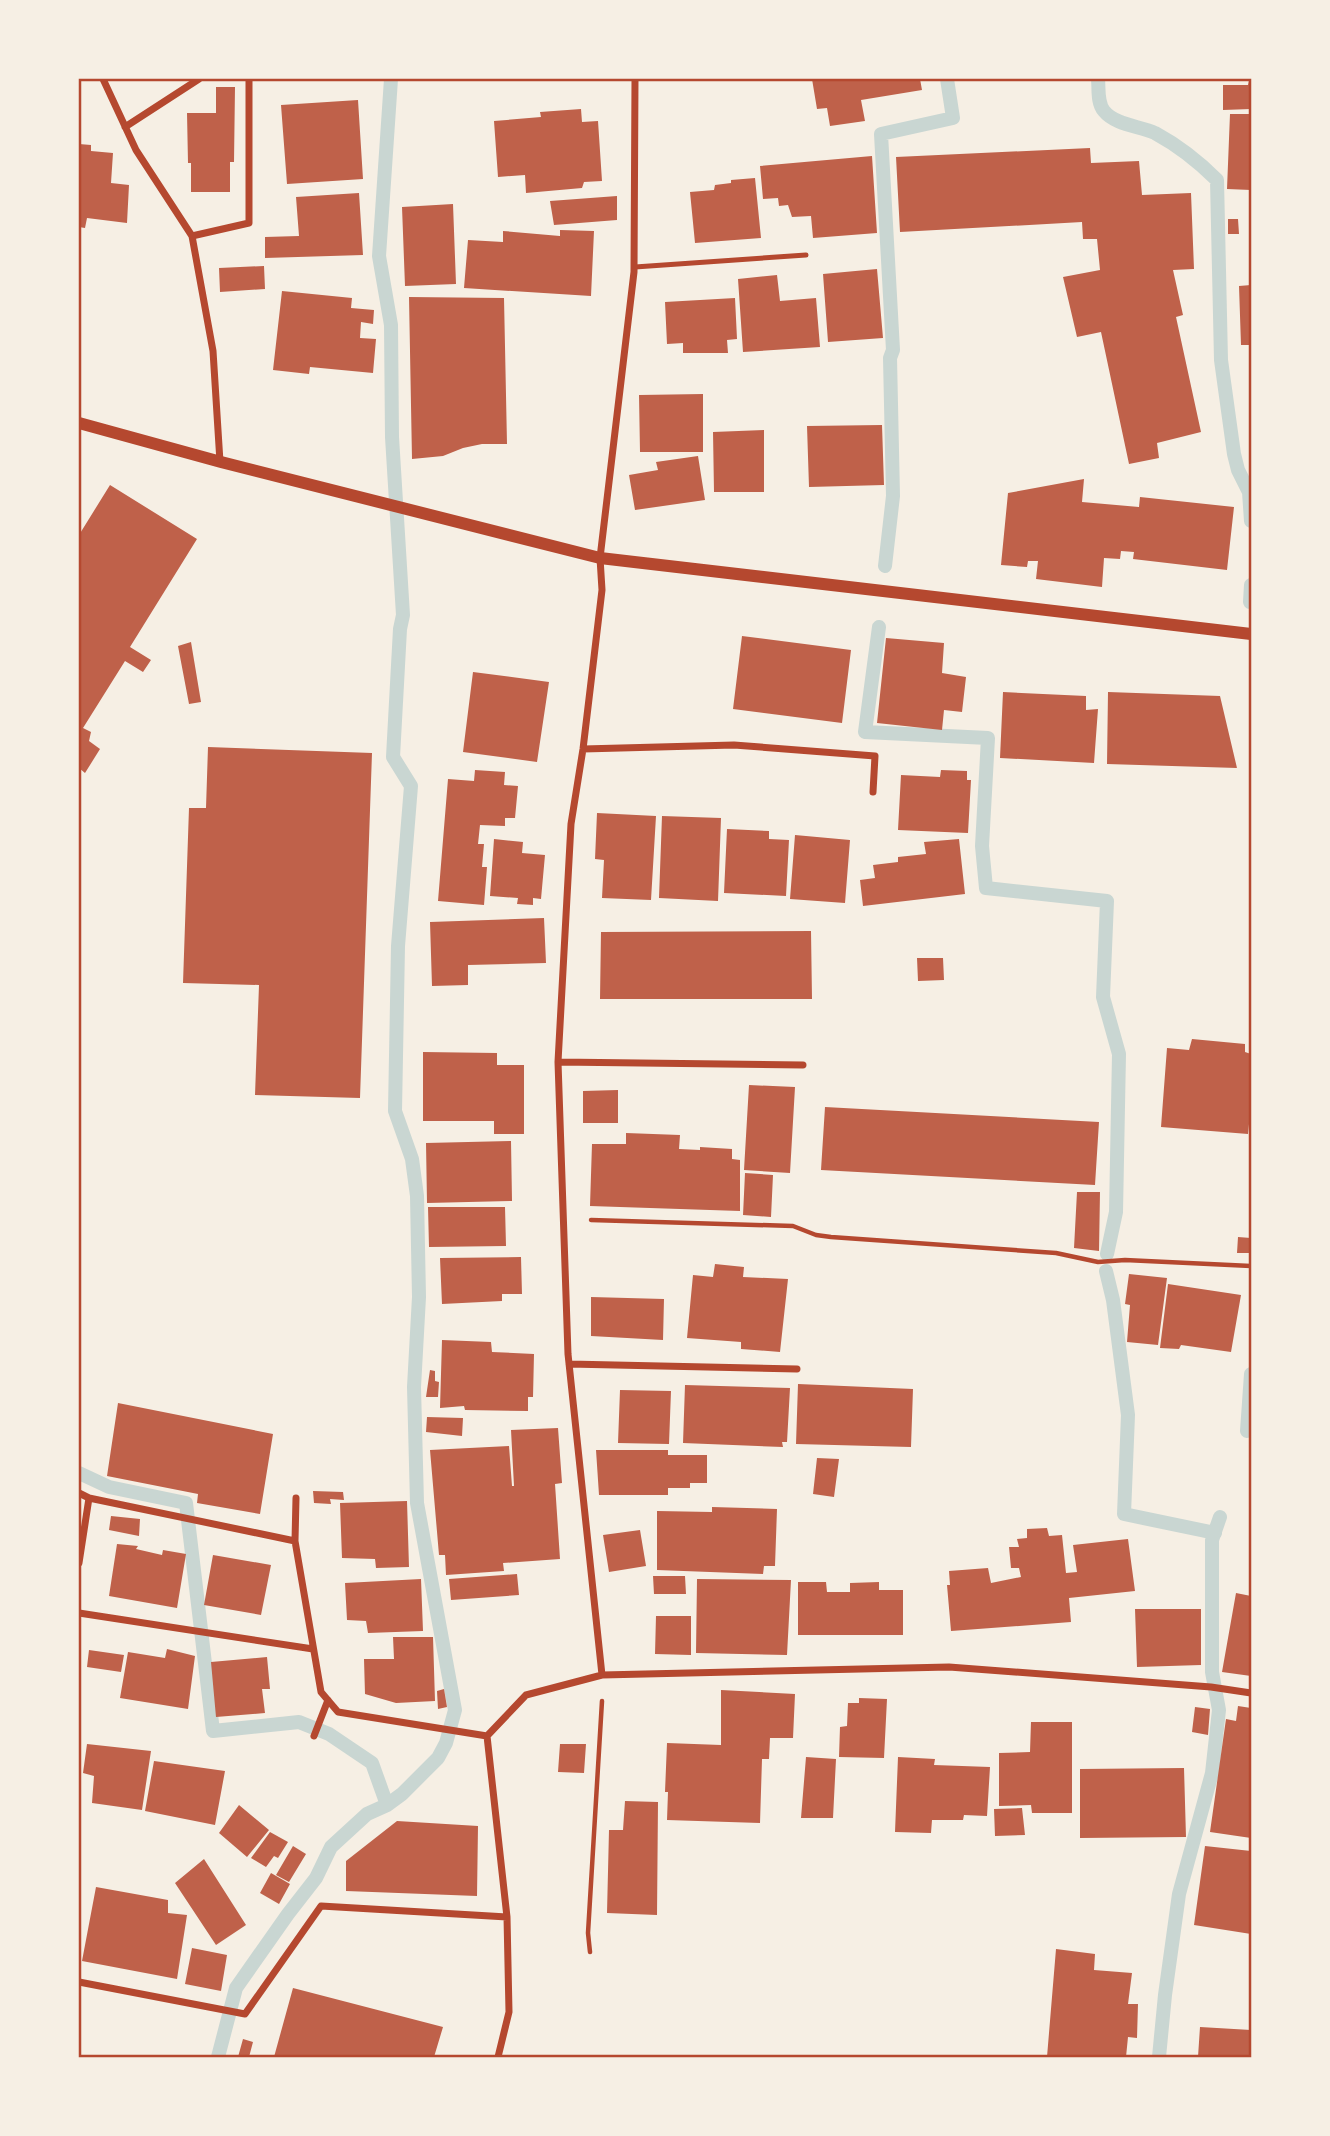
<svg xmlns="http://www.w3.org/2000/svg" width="1330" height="2136" viewBox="0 0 1330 2136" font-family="'Alegreya Sans',sans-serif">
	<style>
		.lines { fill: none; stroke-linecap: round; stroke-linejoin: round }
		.stream { stroke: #c9d6d2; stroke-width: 14 }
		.building { fill: #bf614a }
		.path { stroke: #b5482f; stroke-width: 4.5 }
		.service { stroke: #b5482f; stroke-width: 5 }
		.minor { stroke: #b5482f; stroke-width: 7 }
		.tertiary { stroke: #b5482f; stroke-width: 12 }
		.neatline { fill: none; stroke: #b5482f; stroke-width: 2.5 }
	</style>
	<rect width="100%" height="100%" fill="#f6efe4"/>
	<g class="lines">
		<path class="stream" d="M1098,79C1099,89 1097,103 1104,111C1115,125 1140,126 1155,133C1179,146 1198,161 1217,180L1221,360L1234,454L1238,470L1249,492L1251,521
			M885,566L893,496L890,358L893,350L881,134L953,118L947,79
			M1250,602L1251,585
			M879,627L865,732L988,738L982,846L986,888L1107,901L1103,997L1119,1054L1116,1212L1107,1254
			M1106,1271L1113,1300L1128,1415L1124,1514L1215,1533
			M1247,1431L1251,1374
			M79,1473L109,1487L186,1503L213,1731L299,1722L329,1734L372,1763L387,1805
			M218,2057L236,1988L288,1914L316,1878L331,1847L367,1814L387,1805L402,1794L438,1758L446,1743L455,1710L417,1503L414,1387L419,1297L417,1196L412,1159L395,1111L398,946L411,786L393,757L400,629L403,615L392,437L391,325L379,256L391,79
			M1159,2057L1165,1995L1179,1894L1212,1773L1219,1710L1212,1672V1540L1220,1517"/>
	</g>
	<path class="building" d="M812,79H920L922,90L861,100L865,121L830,126L827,108L817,109Z
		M1249,81H1251V109L1223,110V85H1248Z
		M216,87H235L234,162H230V192H191V163H188L187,113H216Z
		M358,100L363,179L287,184L281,105Z
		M581,109L582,122L598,121L602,181L584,182L582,188L526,193L525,175L498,177L494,121L541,117L540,112Z
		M1230,114H1251V190L1227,189Z
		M79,144L91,145V151L113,153L111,183L129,185L127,223L87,218L85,228L79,227Z
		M1090,148L1091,163L1139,161L1142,195L1191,193L1194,269L1173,270L1183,315L1176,317L1201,432L1157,443L1159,458L1129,464L1101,332L1077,337L1063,277L1100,270L1097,239H1083L1082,222L900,232L896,157Z
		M872,156L877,233L813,238L811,216L792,217L788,205L779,206L778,198L763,199L760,166Z
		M755,178L761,238L695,243L690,192L714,190L715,185L731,183V180Z
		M359,193L363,255L265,258V237L299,236L296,197Z
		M617,196V220L554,225L550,201Z
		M453,204L456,284L405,286L402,207Z
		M1228,219H1238L1239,234H1228Z
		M560,230L594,231L591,296L464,288L468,240L503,242V231L560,236Z
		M264,266L265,289L220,292L219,268Z
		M877,269L883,338L828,342L823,274Z
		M777,275L780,301L816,298L820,347L743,352L738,279Z
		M1251,285V345H1241L1239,286Z
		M282,291L352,298L351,308L374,310L373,324L361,322L360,338L376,339L373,373L310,367L309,374L273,370Z
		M409,297L504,298L507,444H482L463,448L443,456L412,459Z
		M735,298L737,339L727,340L728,353H683V343L667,344L665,302Z
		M703,394V452H640L639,395Z
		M882,425L884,485L809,487L807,426Z
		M764,430V492H714L713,432Z
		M698,456L705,500L635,510L629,475L658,470L656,462Z
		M1084,479L1082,502L1139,507L1140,497L1234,507L1227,570L1133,559L1134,552L1121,551L1120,559L1104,558L1102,587L1036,579L1038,561H1028L1027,567L1001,565L1008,493Z
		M110,485L197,539L130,647L151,660L143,672L125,661L83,728L91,732L89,741L100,749L85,773L79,768V535Z
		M742,636L851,650L842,723L733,709Z
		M886,638L944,643L942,673L966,677L962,712L944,710L942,730L877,723Z
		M191,642L201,702L189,704L178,646Z
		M473,672L549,682L537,762L463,752Z
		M1003,692L1086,696V710L1098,709L1094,763L1000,758Z
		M1108,692L1220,696L1237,768L1107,764Z
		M208,747L372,753L360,1098L255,1095L259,985L183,983L189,808H206Z
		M475,770L505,772L504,785L518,786L515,818H505V826L480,825L478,844H484L482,867H487L484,905L438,901L448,779L474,781Z
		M941,770L967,771V780H971L968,833L898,830L901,775L940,777Z
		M597,813L656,816L651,900L602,898L604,860L595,859Z
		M662,816L721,818L718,901L659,898Z
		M727,829L769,831V839L789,840L786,896L724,893Z
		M795,835L850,840L845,903L790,899Z
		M494,839L523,842L522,853L545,855L541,899L533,898V905L517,904L518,898L490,896Z
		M959,839L965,894L863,906L860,880L875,878L873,865L898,862V857L926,854L924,842Z
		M544,918L546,963L468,965V985L432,986L430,922Z
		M811,931L812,999H600L601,932Z
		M917,958H943L944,980L918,981Z
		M1192,1039L1245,1044V1052L1251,1054V1104L1248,1134L1161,1127L1167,1048L1189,1050Z
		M423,1052L497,1053V1065H524V1134H494V1121H423Z
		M749,1085L795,1087L790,1173L744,1170Z
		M618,1090V1123H583V1091Z
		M825,1107L1099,1122L1095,1185L821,1170Z
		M626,1133L680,1135L679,1149L700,1150V1147L732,1149V1159L740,1160V1211L590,1206L592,1144H626Z
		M511,1141L512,1201L427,1203L426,1143Z
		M745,1173L773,1175L771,1217L743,1215Z
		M1077,1192H1100L1099,1251L1074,1248Z
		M428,1207H505L506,1246L429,1247Z
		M1238,1237L1251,1238V1253H1237Z
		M521,1257L522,1294H502V1301L442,1304L440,1258Z
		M715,1264L744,1267L743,1277L788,1279L780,1352L741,1349V1342L687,1338L693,1275L713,1277Z
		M1129,1274L1167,1278L1158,1345L1127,1342L1130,1305L1125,1304Z
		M1168,1284L1241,1295L1231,1352L1181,1345L1179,1349L1160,1348Z
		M591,1297L664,1299L663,1340L591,1336Z
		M442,1340L491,1342L492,1352L534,1354L533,1397H528V1411L465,1410L464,1406L440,1408Z
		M430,1370L435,1371V1381L439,1382L438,1397H426Z
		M798,1384L913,1389L911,1447L796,1444Z
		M685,1385L790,1388L787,1442H782L783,1447L683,1443Z
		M620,1390L671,1391L669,1444L618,1443Z
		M118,1403L273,1434L260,1514L197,1503L198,1494L107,1476Z
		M427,1417L463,1418L462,1436L426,1432Z
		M558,1428L562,1483L555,1484L560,1559L503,1563L504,1571L446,1575L445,1555H439L430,1450L509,1446L512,1486H514L511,1430Z
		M596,1450H668V1455H707V1483H690V1488H668V1495H599Z
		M817,1458L839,1459L834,1497L813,1494Z
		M313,1491L343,1492L344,1500L330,1499L331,1504L314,1503Z
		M407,1501L409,1567L376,1568L375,1559L342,1558L340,1503Z
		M712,1507L777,1509L775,1566H764L763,1574L657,1570V1511L712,1512Z
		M111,1516L140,1519L139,1536L109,1530Z
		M1047,1528L1049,1536L1062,1535L1066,1573L1077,1572L1073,1545L1128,1539L1135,1591L1069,1598L1071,1622L951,1631L947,1585H950L949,1571L988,1568L991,1583L1021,1577L1019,1568H1011L1009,1547H1019L1017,1539L1027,1538V1529Z
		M640,1530L646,1566L609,1572L603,1535Z
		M117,1544L138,1546L136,1549L162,1555L163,1550L186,1554L177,1608L109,1596Z
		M213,1555L271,1565L261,1615L204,1605Z
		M517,1574L519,1595L451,1600L449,1579Z
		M653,1576H685L686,1594H654Z
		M421,1579L423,1631L368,1633L366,1621L347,1620L345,1583Z
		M697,1579L791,1580L787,1655L696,1653Z
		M798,1582H826L827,1592H850V1583L879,1582V1590H903V1635H798Z
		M1236,1593L1251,1596V1676L1222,1672Z
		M1135,1609H1201V1665L1137,1667Z
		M656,1616H691V1655L655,1654Z
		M393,1637H433L435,1701L396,1703L365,1694L364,1659H394Z
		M167,1649L195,1656L188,1709L120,1698L128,1652L165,1658Z
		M89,1650L124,1655L121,1672L87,1667Z
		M267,1657L270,1689H262L265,1713L216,1717L211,1662Z
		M444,1689L447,1707L438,1709L437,1691Z
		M721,1690L795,1694L793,1738H770L769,1759H762L760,1823L667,1820L668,1792H665L667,1743L721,1745Z
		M859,1698L887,1699L884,1758L839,1757L840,1727L847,1726L848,1703H859Z
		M1238,1706L1251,1708V1838L1210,1832L1226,1719L1236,1721Z
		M1195,1707L1210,1709L1208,1735L1192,1732Z
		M1031,1722H1072V1813H1032L1031,1805L999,1806V1753L1030,1752Z
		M87,1744L151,1751L142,1810L92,1803L94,1776L83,1773Z
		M560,1744H586L584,1773L558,1772Z
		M806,1757L836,1759L833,1818H801Z
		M898,1757L935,1759L934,1765L990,1767L987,1816L964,1815L963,1820H932L931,1833L895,1832Z
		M154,1761L225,1771L215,1825L145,1811Z
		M1184,1768L1186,1837L1080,1838V1769Z
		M625,1801L658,1802L657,1915L607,1913L609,1830H623Z
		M239,1805L269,1830L247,1857L219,1833Z
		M1022,1808L1025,1835L995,1836L994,1809Z
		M397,1821L478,1826L477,1896L346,1891V1861Z
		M270,1832L288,1842L278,1858L274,1856L266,1867L251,1858Z
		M293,1846L306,1854L289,1882L276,1875Z
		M1205,1846L1251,1851V1934L1194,1925Z
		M204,1859L246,1925L216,1945L175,1883Z
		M271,1873L290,1884L279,1904L260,1893Z
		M96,1887L168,1900V1913L187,1915L177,1979L82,1961Z
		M192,1948L227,1955L221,1991L185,1984Z
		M1056,1949L1095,1954L1094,1970L1132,1973L1128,2004H1138L1137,2038L1128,2037L1126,2057H1047Z
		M293,1988L443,2027L434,2057H274Z
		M1200,2027L1251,2030V2057H1198Z
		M243,2039L253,2042L249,2057H238Z"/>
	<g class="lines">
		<path class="path" d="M591,1220L793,1226L816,1235L831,1237L1056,1253L1098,1262L1125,1260L1251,1266
			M590,1952L588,1933L602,1701"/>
		<path class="service" d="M635,267L806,255"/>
		<path class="minor" d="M103,79L136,150L192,236L213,351L220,462
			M125,127L199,79
			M192,236L249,223V79
			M583,749L734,745L875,756L873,792
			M558,1062L803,1065
			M569,1364L797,1369
			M79,1493L89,1498L295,1541L321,1692L338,1712L487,1736L526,1695L602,1675L949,1667L1211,1687L1251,1693
			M295,1541L296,1498
			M79,1563L89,1498
			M79,1613L313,1649
			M602,1675L568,1354L558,1062L571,824L583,749L602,590L600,558L634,272L635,79
			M314,1736L328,1700
			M487,1736L507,1917L509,2012L498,2057
			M79,1982L245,2014L321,1906L507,1917"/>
		<path class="tertiary" d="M79,423L221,462L600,558L1251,634"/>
	</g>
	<rect width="1330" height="2136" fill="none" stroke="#f6efe4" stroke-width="161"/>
	<rect x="80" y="80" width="1170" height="1976" class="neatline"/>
</svg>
